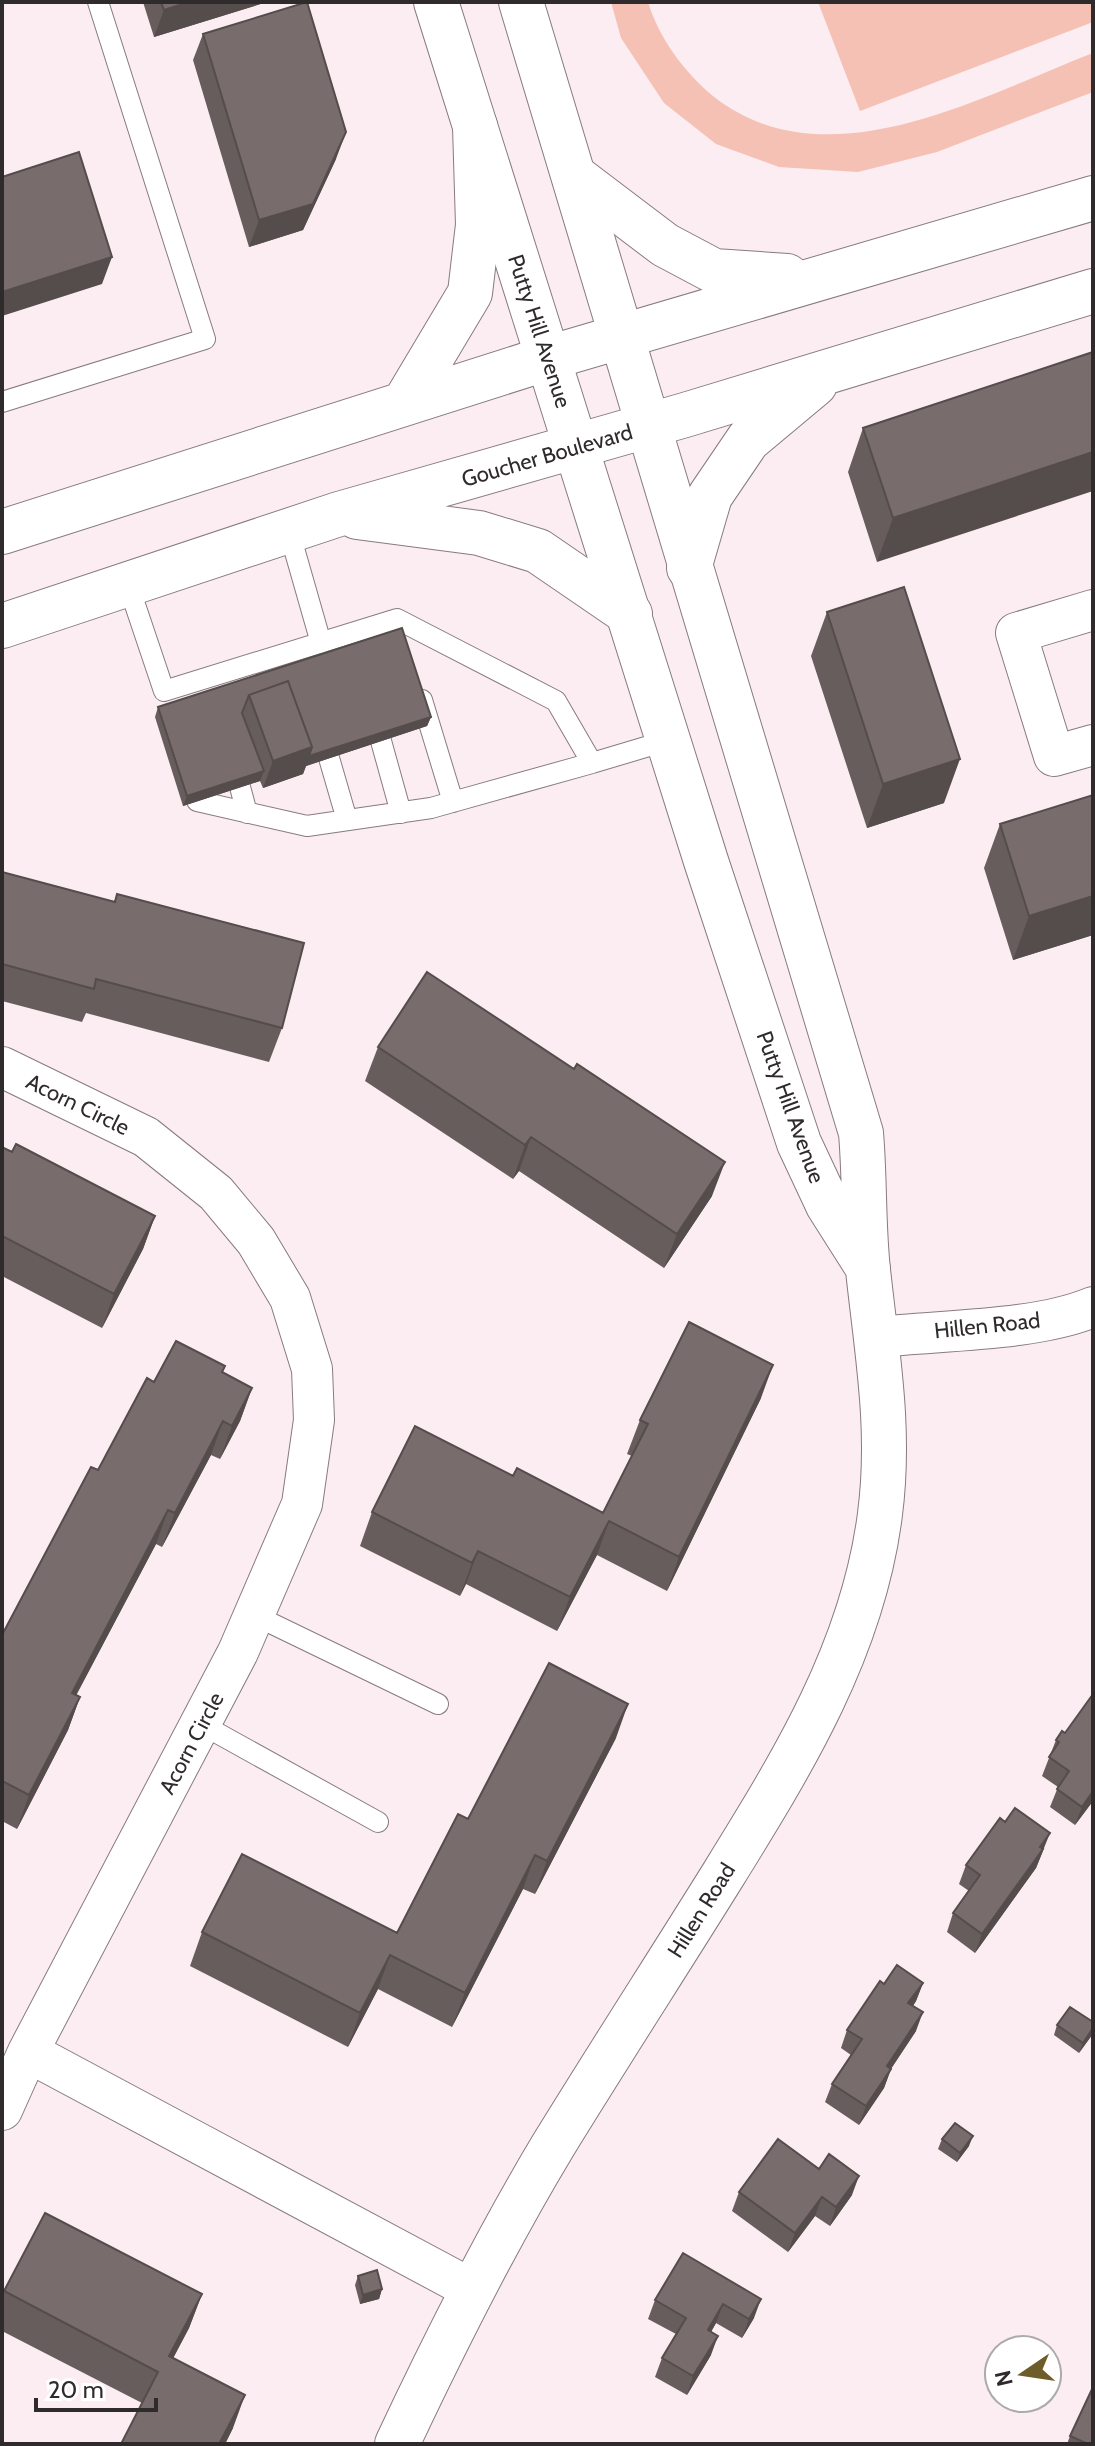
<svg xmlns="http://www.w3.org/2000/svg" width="1095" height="2446" viewBox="0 0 1095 2446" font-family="Cabin,sans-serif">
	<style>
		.green { fill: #f5c1b4 }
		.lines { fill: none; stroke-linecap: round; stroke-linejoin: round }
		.service-casing { stroke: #887b7e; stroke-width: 22 }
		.minor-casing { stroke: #887b7e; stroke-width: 42 }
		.tertiary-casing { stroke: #887b7e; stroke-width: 46 }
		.secondary-casing { stroke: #887b7e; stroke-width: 46 }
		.service { stroke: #fff; stroke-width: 20 }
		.minor { stroke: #fff; stroke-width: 40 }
		.tertiary { stroke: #fff; stroke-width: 44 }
		.secondary { stroke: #fff; stroke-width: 44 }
		.wall { fill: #685d5d }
		.shaded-wall { fill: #554c4c }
		.building { fill: #796c6c; stroke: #554c4c; stroke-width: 2 }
		.labels { text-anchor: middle; stroke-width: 8; stroke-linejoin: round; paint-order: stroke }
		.street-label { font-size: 22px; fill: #2f2a2b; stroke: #fff }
	</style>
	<rect width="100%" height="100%" fill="#fbedf1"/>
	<path class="green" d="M611,2H648C659,38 684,72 713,96C825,185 979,97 1093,53V92L937,152L858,172L779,167L716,144L664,103L621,38Z
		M818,2H1093V22L860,111Z"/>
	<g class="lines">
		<defs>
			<path id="service" d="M2,402L205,339L98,2
				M289,531L321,643
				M128,584L164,691L397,619L556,701L592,763L669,740
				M422,700L453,802
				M381,741L401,813
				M329,758L347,820
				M240,787L247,813
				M197,801L307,826L431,808L592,763
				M254,1615L438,1704
				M201,1724L378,1822"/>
			<path id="minor" d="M1093,610L1016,633L1054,756L1093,745
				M2,1067L146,1137L216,1193L256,1241L290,1298L312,1369L314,1420L302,1504L238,1652L28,2052L2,2110
				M879,1337C942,1330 1036,1331 1093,1307
				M28,2052L473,2290"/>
			<path id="tertiary" d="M436,2L706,861L799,1143L828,1205L868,1268
				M397,2444C445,2342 496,2240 554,2144C610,2053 667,1965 723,1875C793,1762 863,1649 880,1514C891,1429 877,1354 868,1270C863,1225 865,1179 861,1133L521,2"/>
			<path id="secondary" d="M574,176L665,245L714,271L787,276
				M405,402L470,293L478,225L475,126
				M357,517L479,533L538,551L630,614
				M2,532L548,358L1093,198
				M689,568L710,496L748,440L815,384
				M2,626L339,514L685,415L1093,291"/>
		</defs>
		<use href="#service" class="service-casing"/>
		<use href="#minor" class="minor-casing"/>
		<use href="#tertiary" class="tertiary-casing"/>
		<use href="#secondary" class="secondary-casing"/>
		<use href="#service" class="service"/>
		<use href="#minor" class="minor"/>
		<use href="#tertiary" class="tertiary"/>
		<use href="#secondary" class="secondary"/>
	</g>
	<path class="wall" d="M143,2H267L154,37Z
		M203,34L336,159L303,230L249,247L193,60Z
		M1093,352L877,562L848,472L863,428Z
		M827,612L944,803L867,828L811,656Z
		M402,628L431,717L427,726L306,766L303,774L263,788L260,781L183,806L155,717L158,707Z
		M1093,795V935L1013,960L984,868L1000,824Z
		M2,872L114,902L117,894L282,1028L269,1062L86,1013L82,1022L2,1001Z
		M378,1047L712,1196L664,1268L519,1171L513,1179L365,1081Z
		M2,1147L155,1216L143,1249L102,1328L2,1276Z
		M223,1372L252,1388L240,1421L220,1459L211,1455L162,1547L156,1544L76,1695L80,1697L68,1730L17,1829L2,1821V1635L98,1470L154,1382Z
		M761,1398L667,1591L597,1555L557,1631L466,1584L460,1596L360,1546L372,1512L513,1476L603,1513L632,1456L627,1454L640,1420Z
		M1062,1731L1093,1801L1075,1825L1050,1807L1058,1787L1042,1776L1056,1740Z
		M616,1738L535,1894L523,1889L452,2027L378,1989L348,2047L190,1966L202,1932L397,1933L468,1819Z
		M1043,1851L1036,1868L975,1953L947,1932L953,1913L969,1891L959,1884L966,1865Z
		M923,1983L916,2001L913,2006L916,2031L891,2069L884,2088L859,2125L825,2102L832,2084L851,2055L841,2048L847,2030L884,1984Z
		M1093,2022V2033L1079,2053L1054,2035L1057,2025Z
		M942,2139L969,2146L957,2162L938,2149Z
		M739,2192L852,2195L830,2226L815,2216L788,2252L732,2211Z
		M683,2253L754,2318L742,2338L716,2323L711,2332V2355L687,2395L655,2377L662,2358L676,2334L648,2319L655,2300Z
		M358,2276L382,2289L379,2299L360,2304L355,2285Z
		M4,2291L202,2294L189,2328L173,2358L233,2428L225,2444H121L142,2403L2,2331V2296Z
		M1070,2436L1093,2444H1067Z"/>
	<path class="shaded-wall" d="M189,2H267L154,37L164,10Z
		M346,132L336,159L303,230L249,247L259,220Z
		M112,257L102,284L2,316V292Z
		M1093,452V491L877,562L893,518Z
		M431,717L427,726L306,766L303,774L263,788L273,761L312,747Z
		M960,759L944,803L867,828L883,784Z
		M264,771L260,781L183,806L187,796Z
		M1093,896V935L1013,960L1029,916Z
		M531,1137L519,1171L513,1179L525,1145Z
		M725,1162L712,1196L664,1268L677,1234Z
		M155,1216L143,1249L102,1328L114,1294Z
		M773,1365L761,1398L667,1591L679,1557Z
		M252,1388L240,1421L220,1459L232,1426Z
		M223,1421L211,1455L162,1547L175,1513Z
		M168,1510L156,1544L60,1726L72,1693Z
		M609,1521L597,1555L557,1631L570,1597Z
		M478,1551L466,1584L460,1596L472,1563Z
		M80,1697L68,1730L17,1829L29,1795Z
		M628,1704L616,1738L535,1894L547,1861Z
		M1093,1791V1801L1075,1825L1082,1807Z
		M1050,1833L1036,1868L975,1953L982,1934Z
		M535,1855L523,1889L452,2027L465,1993Z
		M390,1955L378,1989L348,2047L360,2013Z
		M923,1983L916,2001L902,2022L908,2003Z
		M923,2012L916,2031L880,2085L887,2066Z
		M1093,2028V2034L1079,2053L1083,2043Z
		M891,2069L884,2088L859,2125L866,2106Z
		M973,2136L969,2146L957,2162L960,2153Z
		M859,2176L852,2195L830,2226L836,2207Z
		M822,2197L815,2216L788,2252L795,2233Z
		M382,2289L379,2299L360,2304L363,2295Z
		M202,2294L189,2328L157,2389L169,2356Z
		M761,2299L754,2318L742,2338L749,2319Z
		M723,2304L716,2323L701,2349L708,2330Z
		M718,2336L711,2355L687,2395L693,2376Z
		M245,2395L233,2428L225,2444H219Z"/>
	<path class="building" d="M161,2H189L164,10Z
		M307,2L346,132L313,204L259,220L203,34Z
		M79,152L112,257L2,292V177Z
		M1093,352V452L893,518L863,428Z
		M904,587L960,759L883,784L827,612Z
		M402,628L431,717L309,756L312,747L288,681L249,695L242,713L264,771L187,796L158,707Z
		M288,681L312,747L273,761L249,695Z
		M1093,795V896L1029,916L1000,824Z
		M2,872L115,902L117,894L304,943L282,1028L96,979L94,989L2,964Z
		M427,972L574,1069L577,1064L725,1162L677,1234L531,1137L525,1145L378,1047Z
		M16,1144L155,1216L114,1294L2,1236V1147L12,1152Z
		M689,1322L773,1365L679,1557L609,1521L570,1597L478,1551L472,1563L372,1512L415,1426L513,1476L517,1468L603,1513L648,1424L640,1420Z
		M176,1341L225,1366L222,1372L252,1388L232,1426L223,1421L175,1513L168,1510L72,1693L80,1697L29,1795L2,1781V1635L91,1467L98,1470L147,1378L154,1382Z
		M549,1663L628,1704L547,1861L535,1855L465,1993L390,1955L360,2013L202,1932L242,1854L397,1933L458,1814L468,1819Z
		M1093,1694V1791L1082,1807L1057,1789L1069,1771L1049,1757L1059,1742L1056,1740L1062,1731L1065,1733Z
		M1015,1808L1050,1833L1040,1847L1043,1849L982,1934L953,1913L980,1875L966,1865L1000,1818L1005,1822Z
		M897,1965L923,1983L908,2003L923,2012L887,2066L891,2069L866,2106L832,2084L862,2039L847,2030L880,1981L884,1984Z
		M1070,2007L1093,2022V2028L1083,2043L1057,2025Z
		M955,2123L973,2136L960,2153L942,2139Z
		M778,2139L819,2169L829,2154L859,2176L836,2207L822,2197L795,2233L739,2192Z
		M45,2213L202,2294L169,2356L245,2395L219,2444H121L158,2372L4,2291Z
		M683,2253L761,2299L749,2319L723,2304L708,2330L718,2336L693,2376L662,2358L686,2318L655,2300Z
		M377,2270L382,2289L363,2295L358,2276Z
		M1093,2387V2444H1088L1070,2436Z"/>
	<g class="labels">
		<g class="street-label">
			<text transform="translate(540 331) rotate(72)" y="8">Putty Hill Avenue</text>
			<text transform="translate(547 455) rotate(-16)" y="8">Goucher Boulevard</text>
			<text transform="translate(78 1104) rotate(26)" y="8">Acorn Circle</text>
			<text transform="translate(791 1107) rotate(70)" y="8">Putty Hill Avenue</text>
			<text transform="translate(987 1325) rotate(-6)" y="8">Hillen Road</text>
			<text transform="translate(191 1743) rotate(-62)" y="8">Acorn Circle</text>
			<text transform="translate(701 1910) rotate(-58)" y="8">Hillen Road</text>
		</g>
	</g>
	<rect width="1095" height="2446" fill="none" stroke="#2f2a2b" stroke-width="8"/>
	<g transform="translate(1023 2374) rotate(257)"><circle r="38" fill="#ffffff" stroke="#acaaaa" stroke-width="2"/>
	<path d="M0-6L14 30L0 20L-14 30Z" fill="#6e5c2a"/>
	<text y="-12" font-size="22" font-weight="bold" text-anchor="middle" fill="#2f2a2b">N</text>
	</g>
	<path d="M36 2398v12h120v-12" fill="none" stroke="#2f2a2b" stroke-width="4"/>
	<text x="48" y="2398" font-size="24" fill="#2f2a2b" stroke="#ffffff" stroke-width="6" paint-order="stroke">20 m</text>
</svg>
